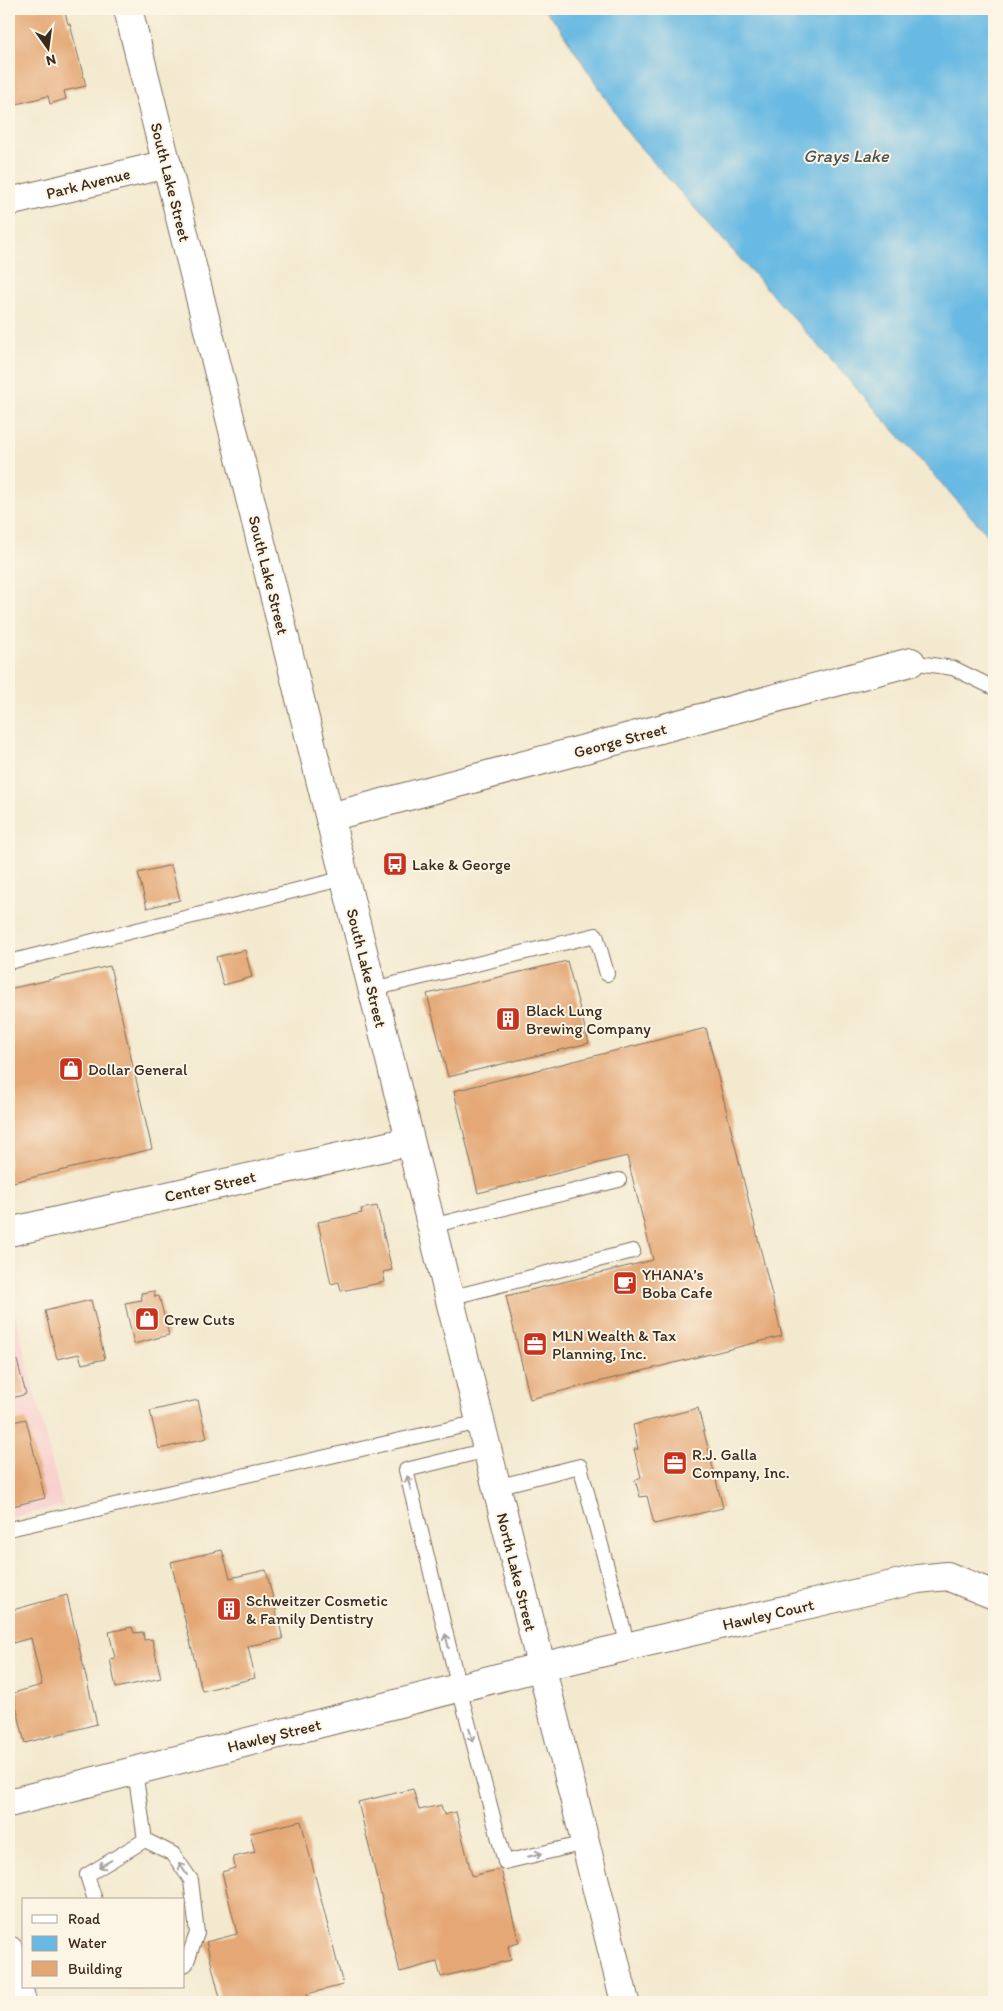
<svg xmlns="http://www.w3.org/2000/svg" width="1003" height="2011" viewBox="0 0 1003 2011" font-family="Itim,sans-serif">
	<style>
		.built { fill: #f7d0cd }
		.water { fill: #67b9e3; stroke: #517280 }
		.building { fill: #e4a774 }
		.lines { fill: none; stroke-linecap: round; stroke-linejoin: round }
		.service-casing { stroke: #7b6d5c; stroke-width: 16 }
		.minor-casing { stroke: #7b6d5c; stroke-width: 30 }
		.tertiary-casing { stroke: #7b6d5c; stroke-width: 30 }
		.service { stroke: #fff; stroke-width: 14 }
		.minor { stroke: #fff; stroke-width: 28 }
		.tertiary { stroke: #fff; stroke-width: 28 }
		.oneway { stroke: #a79f9a }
		.labels { text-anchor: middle; stroke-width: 4; stroke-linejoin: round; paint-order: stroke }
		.street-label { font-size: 16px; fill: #3b2a1e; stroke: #fcf5e5 }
		.poi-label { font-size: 16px; fill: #3b2a1e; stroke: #fcf5e5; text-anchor: start }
		.water-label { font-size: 18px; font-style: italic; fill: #485559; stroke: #fcf5e5 }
	</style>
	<rect width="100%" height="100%" fill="#fcf5e5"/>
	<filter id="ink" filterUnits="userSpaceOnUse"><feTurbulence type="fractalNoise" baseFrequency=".02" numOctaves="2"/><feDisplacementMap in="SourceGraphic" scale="10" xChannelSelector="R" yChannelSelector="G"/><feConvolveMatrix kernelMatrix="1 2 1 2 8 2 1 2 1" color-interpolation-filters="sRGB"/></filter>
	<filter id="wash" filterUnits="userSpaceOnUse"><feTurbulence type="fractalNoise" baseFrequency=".0096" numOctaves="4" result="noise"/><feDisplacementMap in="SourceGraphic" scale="20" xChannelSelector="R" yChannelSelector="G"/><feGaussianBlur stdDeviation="1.12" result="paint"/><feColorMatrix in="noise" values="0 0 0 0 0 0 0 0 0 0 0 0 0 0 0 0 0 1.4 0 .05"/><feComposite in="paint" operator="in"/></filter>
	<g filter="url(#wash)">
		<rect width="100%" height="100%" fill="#f3e9cf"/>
		<path class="built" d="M9,1289L63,1506L9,1518Z"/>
		<path class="water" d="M543,9H994V542L631,137L558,25Z"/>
		<g id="blocks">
			<path class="building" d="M9,9H64L68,24H70L86,86L64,91L66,99L50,104L48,96L9,106Z
				M171,865L180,900L147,908L138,873Z
				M245,950L252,977L223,985L216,957Z
				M567,961L589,1043L448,1077L427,994Z
				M110,966L152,1149L9,1183V989Z
				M706,1028L782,1336L530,1399L506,1296L653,1260L627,1156L478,1193L454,1091Z
				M377,1206L392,1270L383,1272L385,1282L341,1291L339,1282L331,1284L318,1222L362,1213L361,1209Z
				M154,1291L155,1297L159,1296L169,1335L134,1344L125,1303L142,1300L141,1293Z
				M91,1300L105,1359L82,1364L79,1354L57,1359L45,1311Z
				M9,1331L26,1394L9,1399Z
				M198,1400L207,1438L159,1449L150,1411Z
				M698,1408L723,1508L654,1524L647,1496L640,1497L635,1480L641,1477L634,1449H638L633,1425Z
				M26,1419L45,1498L9,1507V1423Z
				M222,1550L230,1578L266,1570L283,1639L248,1646L255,1678L202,1691L171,1562Z
				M67,1595L97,1724L25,1743L13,1693L42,1685L31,1638L9,1644V1611Z
				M132,1627L134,1633L143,1632L144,1640L152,1639L161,1678L116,1688L110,1659L115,1658L109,1632Z
				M413,1789L419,1810L441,1805L444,1815L456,1812L472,1876L501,1869L519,1943L508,1946L511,1960L441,1977L437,1962L400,1972L358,1802Z
				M301,1821L343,1985L307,1994L309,2002H221L206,1942L237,1934L222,1872L235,1868L233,1857L255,1852L250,1833Z"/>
		</g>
	</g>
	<g filter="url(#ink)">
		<use href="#blocks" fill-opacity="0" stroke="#7b6d5c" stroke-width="1"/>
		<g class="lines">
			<defs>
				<path id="service" d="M911,662L953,668L994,688
					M9,962L345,878
					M373,989L596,935L607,974
					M431,1226L619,1180
					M449,1298L633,1251
					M487,1450L406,1470L459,1688L505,1862L585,1843
					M496,1487L580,1466L628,1646
					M9,1529L480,1422
					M135,1771L145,1840
					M145,1840L173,1854L191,1880L197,1933L186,1964L184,1965
					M95,1900L87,1875L145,1840"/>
				<path id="minor" d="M9,202L167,164
					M330,817L911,662
					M9,1803L540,1667L918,1579L947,1576L994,1595
					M9,1950L22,2002"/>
				<path id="tertiary" d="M128,9L625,2002
					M9,1232L410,1141"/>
			</defs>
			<use href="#service" class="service-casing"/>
			<use href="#minor" class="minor-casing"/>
			<use href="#tertiary" class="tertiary-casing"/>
			<use href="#service" class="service"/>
			<use href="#minor" class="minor"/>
			<use href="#tertiary" class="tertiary"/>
		</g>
		<defs><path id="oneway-shaft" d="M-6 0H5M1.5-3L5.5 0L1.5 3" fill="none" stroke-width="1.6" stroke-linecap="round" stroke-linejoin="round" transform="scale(1.25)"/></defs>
		<g class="oneway">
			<use href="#oneway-shaft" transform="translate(409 1483) rotate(-104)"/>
			<use href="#oneway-shaft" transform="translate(447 1641) rotate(-104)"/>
			<use href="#oneway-shaft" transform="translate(471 1735) rotate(75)"/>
			<use href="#oneway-shaft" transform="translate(535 1855) rotate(-14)"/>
			<use href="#oneway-shaft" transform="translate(105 1864) rotate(149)"/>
			<use href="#oneway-shaft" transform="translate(183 1869) rotate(-124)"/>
		</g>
	</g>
	<defs>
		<symbol id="bus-square" viewBox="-11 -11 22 22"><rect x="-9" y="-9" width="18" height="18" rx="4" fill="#c8321e" stroke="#fcf5e5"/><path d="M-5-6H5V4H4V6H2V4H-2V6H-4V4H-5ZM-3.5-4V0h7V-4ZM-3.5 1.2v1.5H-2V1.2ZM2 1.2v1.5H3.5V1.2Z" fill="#fff"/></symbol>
		<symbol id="building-square" viewBox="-11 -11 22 22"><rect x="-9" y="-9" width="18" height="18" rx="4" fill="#c8321e" stroke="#fcf5e5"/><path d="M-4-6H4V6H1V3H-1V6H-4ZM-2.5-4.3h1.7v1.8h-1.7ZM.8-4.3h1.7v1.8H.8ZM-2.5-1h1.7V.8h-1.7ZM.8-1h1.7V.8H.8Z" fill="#fff"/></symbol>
		<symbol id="shop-square" viewBox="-11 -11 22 22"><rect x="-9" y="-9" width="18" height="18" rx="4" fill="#c8321e" stroke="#fcf5e5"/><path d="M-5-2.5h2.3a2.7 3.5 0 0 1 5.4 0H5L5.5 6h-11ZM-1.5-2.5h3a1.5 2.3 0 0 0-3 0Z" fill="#fff"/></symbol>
		<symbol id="cafe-square" viewBox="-11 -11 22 22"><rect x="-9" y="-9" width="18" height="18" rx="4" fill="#c8321e" stroke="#fcf5e5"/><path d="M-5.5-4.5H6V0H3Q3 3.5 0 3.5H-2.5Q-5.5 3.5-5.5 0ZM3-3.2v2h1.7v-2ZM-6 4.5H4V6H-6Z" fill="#fff"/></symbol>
		<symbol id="office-square" viewBox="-11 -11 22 22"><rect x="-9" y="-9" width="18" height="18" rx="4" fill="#c8321e" stroke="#fcf5e5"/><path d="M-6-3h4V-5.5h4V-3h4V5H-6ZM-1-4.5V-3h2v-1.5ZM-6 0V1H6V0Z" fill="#fff"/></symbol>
	</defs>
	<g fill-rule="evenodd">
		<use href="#bus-square" x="381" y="850" width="28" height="28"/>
		<use href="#building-square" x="494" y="1005" width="28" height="28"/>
		<use href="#shop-square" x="57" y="1055" width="28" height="28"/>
		<use href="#cafe-square" x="611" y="1269" width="28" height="28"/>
		<use href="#shop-square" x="133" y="1305" width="28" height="28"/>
		<use href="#office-square" x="521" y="1330" width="28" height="28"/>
		<use href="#office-square" x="661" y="1449" width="28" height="28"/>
		<use href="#building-square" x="215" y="1595" width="28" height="28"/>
	</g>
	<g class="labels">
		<g class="street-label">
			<text transform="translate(171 182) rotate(76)" y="6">South Lake Street</text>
			<text transform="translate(88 183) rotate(-14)" y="6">Park Avenue</text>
			<text transform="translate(269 575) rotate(76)" y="6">South Lake Street</text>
			<text transform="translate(620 740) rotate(-15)" y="6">George Street</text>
			<text transform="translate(367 968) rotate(76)" y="6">South Lake Street</text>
			<text transform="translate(210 1186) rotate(-13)" y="6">Center Street</text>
			<text transform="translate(517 1572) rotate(76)" y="6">North Lake Street</text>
			<text transform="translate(768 1614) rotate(-13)" y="6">Hawley Court</text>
			<text transform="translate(274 1735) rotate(-14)" y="6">Hawley Street</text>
		</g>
		<g class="poi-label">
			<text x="412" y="870">Lake &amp; George</text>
			<text x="526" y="1016">Black Lung<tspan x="526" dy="18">Brewing Company</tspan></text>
			<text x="88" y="1075">Dollar General</text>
			<text x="642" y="1280">YHANA’s<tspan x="642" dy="18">Boba Cafe</tspan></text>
			<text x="164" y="1325">Crew Cuts</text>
			<text x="552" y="1341">MLN Wealth &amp; Tax<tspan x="552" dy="18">Planning, Inc.</tspan></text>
			<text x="692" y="1460">R.J. Galla<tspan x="692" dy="18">Company, Inc.</tspan></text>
			<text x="246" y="1606">Schweitzer Cosmetic<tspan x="246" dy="18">&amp; Family Dentistry</tspan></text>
		</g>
		<g class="water-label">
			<text x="846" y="162">Grays Lake</text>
		</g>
	</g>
	<rect width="1003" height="2011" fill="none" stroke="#fcf5e5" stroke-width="30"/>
	<rect x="22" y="1898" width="162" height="90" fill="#fcf5e5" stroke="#afa495"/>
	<rect x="32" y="1915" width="25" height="8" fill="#ffffff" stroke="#afa495"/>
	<text x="68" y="1924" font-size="15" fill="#3b2a1e">Road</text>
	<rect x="32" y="1936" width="25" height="15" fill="#67b9e3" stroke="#afa495"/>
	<text x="68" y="1948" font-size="15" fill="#3b2a1e">Water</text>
	<rect x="32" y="1961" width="25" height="15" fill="#e4a774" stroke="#afa495"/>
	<text x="68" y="1974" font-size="15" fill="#3b2a1e">Building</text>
	<g transform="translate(48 48) rotate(166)" stroke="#fcf5e5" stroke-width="4" paint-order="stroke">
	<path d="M0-4L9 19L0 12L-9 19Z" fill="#3b2a1e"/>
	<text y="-8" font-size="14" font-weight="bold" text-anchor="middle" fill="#3b2a1e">N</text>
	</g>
</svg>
